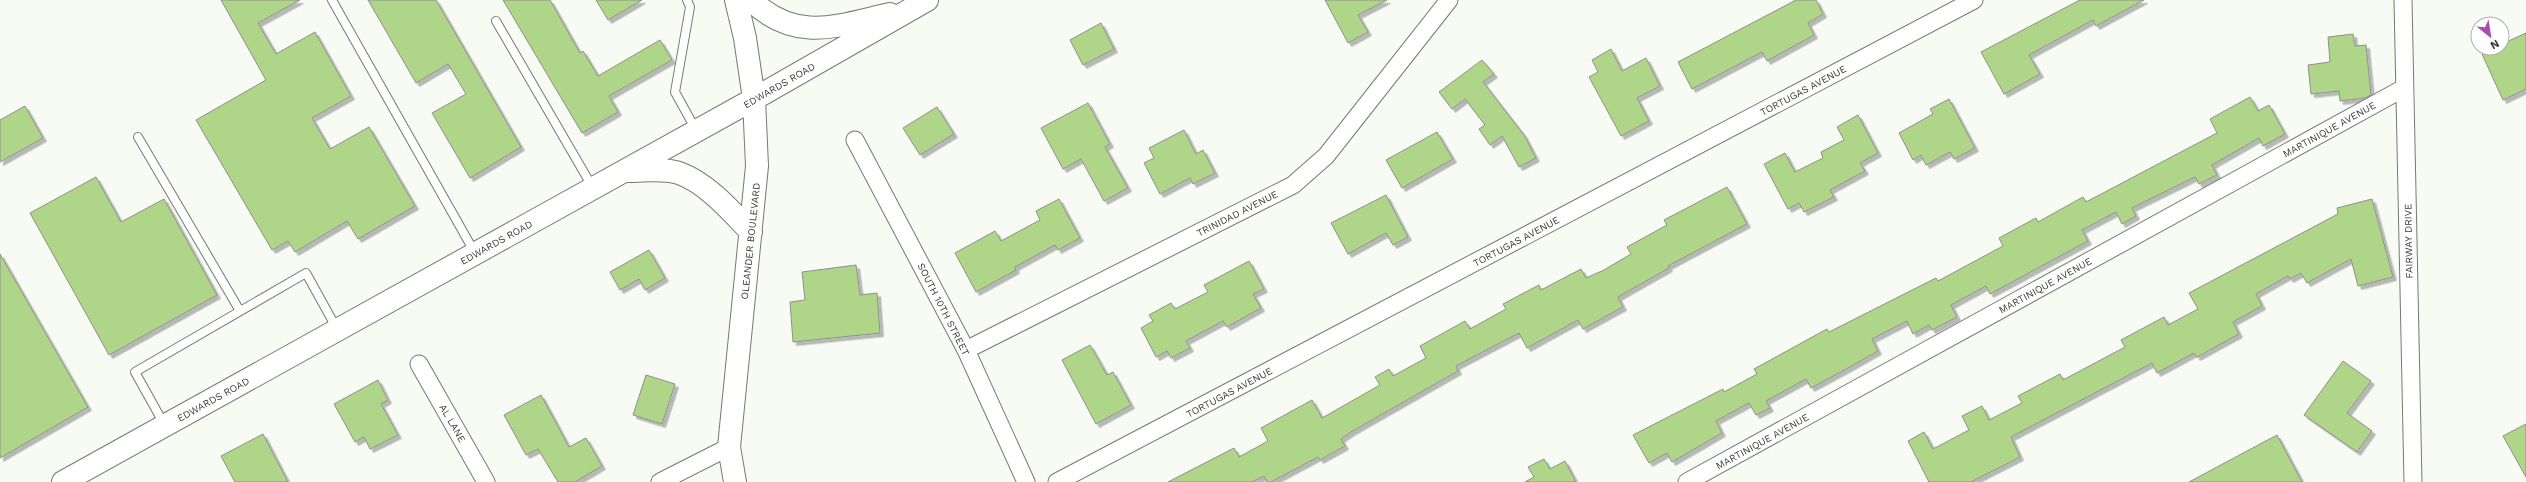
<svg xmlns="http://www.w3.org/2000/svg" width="2526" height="482" viewBox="0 0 2526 482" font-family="'Work Sans',sans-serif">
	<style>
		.building { fill: #aed588; stroke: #8d918a; filter: url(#shadow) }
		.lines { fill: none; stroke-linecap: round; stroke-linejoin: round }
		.lane-casing { stroke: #767973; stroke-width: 10 }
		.street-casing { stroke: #767973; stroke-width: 19 }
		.secondary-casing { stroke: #767973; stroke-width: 24 }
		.lane { stroke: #fff; stroke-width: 8 }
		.street { stroke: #fff; stroke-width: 17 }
		.secondary { stroke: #fff; stroke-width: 22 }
		.labels { text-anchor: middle; stroke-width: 3; stroke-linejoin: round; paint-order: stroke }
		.street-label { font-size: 10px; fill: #383a37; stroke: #fff }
	</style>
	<defs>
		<filter id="shadow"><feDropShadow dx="3.5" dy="3.5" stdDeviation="0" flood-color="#0004"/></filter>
	</defs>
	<rect width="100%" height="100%" fill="#f7fbf4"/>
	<path class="building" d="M221,0H300L258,23L276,54L315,32L351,96L312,118L330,149L369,127L415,206L358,239L347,221L295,252L288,241L272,250L196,120L266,80Z
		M368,0H436L521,147L470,178L432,113L466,94L448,64L416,83Z
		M503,0H550L580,53L583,51L598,76L660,40L672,60L609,96L618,112L582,133Z
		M596,0H642L608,20Z
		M1325,0H1387L1358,15L1368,32L1348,43Z
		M1796,0H1816L1823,14L1808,23L1814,35L1767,61L1762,52L1692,89L1678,62Z
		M2080,0H2144L2096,26L2093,20L2029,55L2040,74L2004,94L1981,52Z
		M1101,23L1114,49L1083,65L1070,40Z
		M2526,33V89L2503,100L2482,54L2494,48H2502V44Z
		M2353,34L2355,46L2366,45L2371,95L2365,98L2340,101L2339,91L2311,94L2308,65L2330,62L2328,37Z
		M1611,49L1622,71L1646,58L1660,86L1637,98L1649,121L1621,136L1589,77L1598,72L1592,60Z
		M1482,60L1494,74L1483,82L1524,135L1536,158L1519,167L1502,136L1490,145L1479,129L1485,125L1465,99L1452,109L1439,92Z
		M2250,97L2258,111L2269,105L2285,134L2263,146L2259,138L2212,165L2217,175L2199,184L2195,177L2132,208L2136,216L2122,224L2116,212L2082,230L2088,241L1990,294L1986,286L1951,305L1957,317L1932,330L1929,325L1913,334L1907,321L1872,339L1878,351L1848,368L1811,388L1806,379L1766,401L1770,408L1756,415L1749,403L1716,421L1722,433L1672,462L1667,453L1649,463L1633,435L1723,389L1724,392L1757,374L1754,369L1827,329L1829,332L1936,278L1938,281L2003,246L1999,238L2036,218L2038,222L2083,197L2086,202L2217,133L2210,119Z
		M1949,99L1975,148L1954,159L1950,152L1926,165L1921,155L1913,160L1899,133L1933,114L1930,109Z
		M1088,103L1110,144L1105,147L1128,188L1104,201L1081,159L1063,169L1041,128Z
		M25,106L43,138L0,162V120Z
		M937,107L954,134L920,155L903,128Z
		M1858,115L1878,153L1860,163L1865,171L1830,190L1834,197L1804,212L1799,203L1788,209L1764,164L1785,153L1795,172L1823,158L1821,152L1844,140L1837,127Z
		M1184,130L1196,154L1203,150L1215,173L1193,184L1190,178L1160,194L1144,163L1154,158L1149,148Z
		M1437,132L1453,159L1402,188L1386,160Z
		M96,177L121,222L164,199L217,295L109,355L30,213Z
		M1727,187L1747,224L1668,266L1669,268L1618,297L1623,307L1583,329L1578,320L1527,348L1519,333L1456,366L1458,371L1351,432L1341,439L1345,446L1320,460L1318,457L1271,482H1267L1264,476L1252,482H1168L1234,448L1239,457L1268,441L1261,428L1312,400L1322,418L1380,385L1375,377L1389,369L1393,376L1426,358L1420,346L1465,321L1470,329L1506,309L1503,304L1539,285L1541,290L1581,269L1586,278L1604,270L1631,254L1627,247L1667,225L1664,220Z
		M1386,195L1408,237L1393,245L1386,233L1348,254L1331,223Z
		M1059,199L1080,238L1058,250L1055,245L1015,267L1016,270L976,292L955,253L995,231L1001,241L1040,220L1036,211Z
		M2372,199L2393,277L2358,286L2351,259L2307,283L2301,273L2290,279L2288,276L2256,294L2262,306L2233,322L2239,334L2197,357L2194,353L2157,373L2152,363L2011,437L2020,457L1971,482H1929L1908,441L1924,432L1933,449L1969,430L1962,416L1982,406L1989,420L2022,403L2018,396L2060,374L2063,380L2125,347L2121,340L2164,317L2168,325L2198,309L2189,293L2338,214L2337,208Z
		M649,250L665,278L645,290L639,279L620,290L610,272Z
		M0,254L88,407L0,458Z
		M1249,261L1264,289L1253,294L1261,308L1227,327L1223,321L1186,341L1190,348L1171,358L1167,351L1156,357L1141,328L1153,321L1149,315L1171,303L1175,309L1208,292L1204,285Z
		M856,265L860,295L877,293L880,333L793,342L790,302L805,300L802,272Z
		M1090,345L1107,375L1113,372L1131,405L1096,424L1062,360Z
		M2343,361L2371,381L2347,413L2372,431L2357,452L2304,415Z
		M646,375L675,384L662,424L633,415Z
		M378,380L388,400L381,404L398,435L370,449L364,437L355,442L334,404Z
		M541,395L569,447L586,438L602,466L575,482H558L538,449L526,455L504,415Z
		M2526,424V477L2503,436Z
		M263,434L288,482H235L221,456Z
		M2277,435L2302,482H2189Z
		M1544,459L1550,469L1565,461L1576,482H1525L1534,477L1528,467Z"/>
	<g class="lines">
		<defs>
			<path id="lane" d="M332,0L475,253
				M687,0L690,7L675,92L696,130
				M496,21L593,188
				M138,137L240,311
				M164,424L135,372L306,273L337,329"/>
			<path id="street" d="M2403,0L2413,482
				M855,140L966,350L1026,482
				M966,350L1293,185L1326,156L1449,0
				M419,364L486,482
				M660,482L729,447
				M1057,482L1974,0
				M1687,482L2404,88"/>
			<path id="secondary" d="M751,0C795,43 837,26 890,14
				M629,171C645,171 663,168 679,173C707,183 731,211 751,232
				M63,482L754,99L927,0
				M735,482L729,447L757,166L754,99L745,38L736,0"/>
		</defs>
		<use href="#lane" class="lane-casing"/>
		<use href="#street" class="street-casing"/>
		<use href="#secondary" class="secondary-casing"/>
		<use href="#lane" class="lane"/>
		<use href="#street" class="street"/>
		<use href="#secondary" class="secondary"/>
	</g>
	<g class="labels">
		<g class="street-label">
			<text transform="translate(779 85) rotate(-30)" y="4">EDWARDS ROAD</text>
			<text transform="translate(1803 90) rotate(-28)" y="4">TORTUGAS AVENUE</text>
			<text transform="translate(2329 129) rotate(-29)" y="4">MARTINIQUE AVENUE</text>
			<text transform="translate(1237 213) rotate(-27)" y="4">TRINIDAD AVENUE</text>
			<text transform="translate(750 241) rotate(-84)" y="4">OLEANDER BOULEVARD</text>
			<text transform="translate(1516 241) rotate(-28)" y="4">TORTUGAS AVENUE</text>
			<text transform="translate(2408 241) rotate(-91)" y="4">FAIRWAY DRIVE</text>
			<text transform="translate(496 242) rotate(-29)" y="4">EDWARDS ROAD</text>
			<text transform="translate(2045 285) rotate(-29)" y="4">MARTINIQUE AVENUE</text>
			<text transform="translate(944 309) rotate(63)" y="4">SOUTH 10TH STREET</text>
			<text transform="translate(1229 392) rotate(-28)" y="4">TORTUGAS AVENUE</text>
			<text transform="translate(213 399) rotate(-29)" y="4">EDWARDS ROAD</text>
			<text transform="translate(453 423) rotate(60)" y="4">AL LANE</text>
			<text transform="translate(1762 441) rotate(-29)" y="4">MARTINIQUE AVENUE</text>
		</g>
	</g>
	<g transform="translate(2490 36) rotate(150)"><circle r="19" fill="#ffffff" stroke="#afb0af"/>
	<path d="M0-3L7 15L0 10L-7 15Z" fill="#ad4ab1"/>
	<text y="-6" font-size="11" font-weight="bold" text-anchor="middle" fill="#383a37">N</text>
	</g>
</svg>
